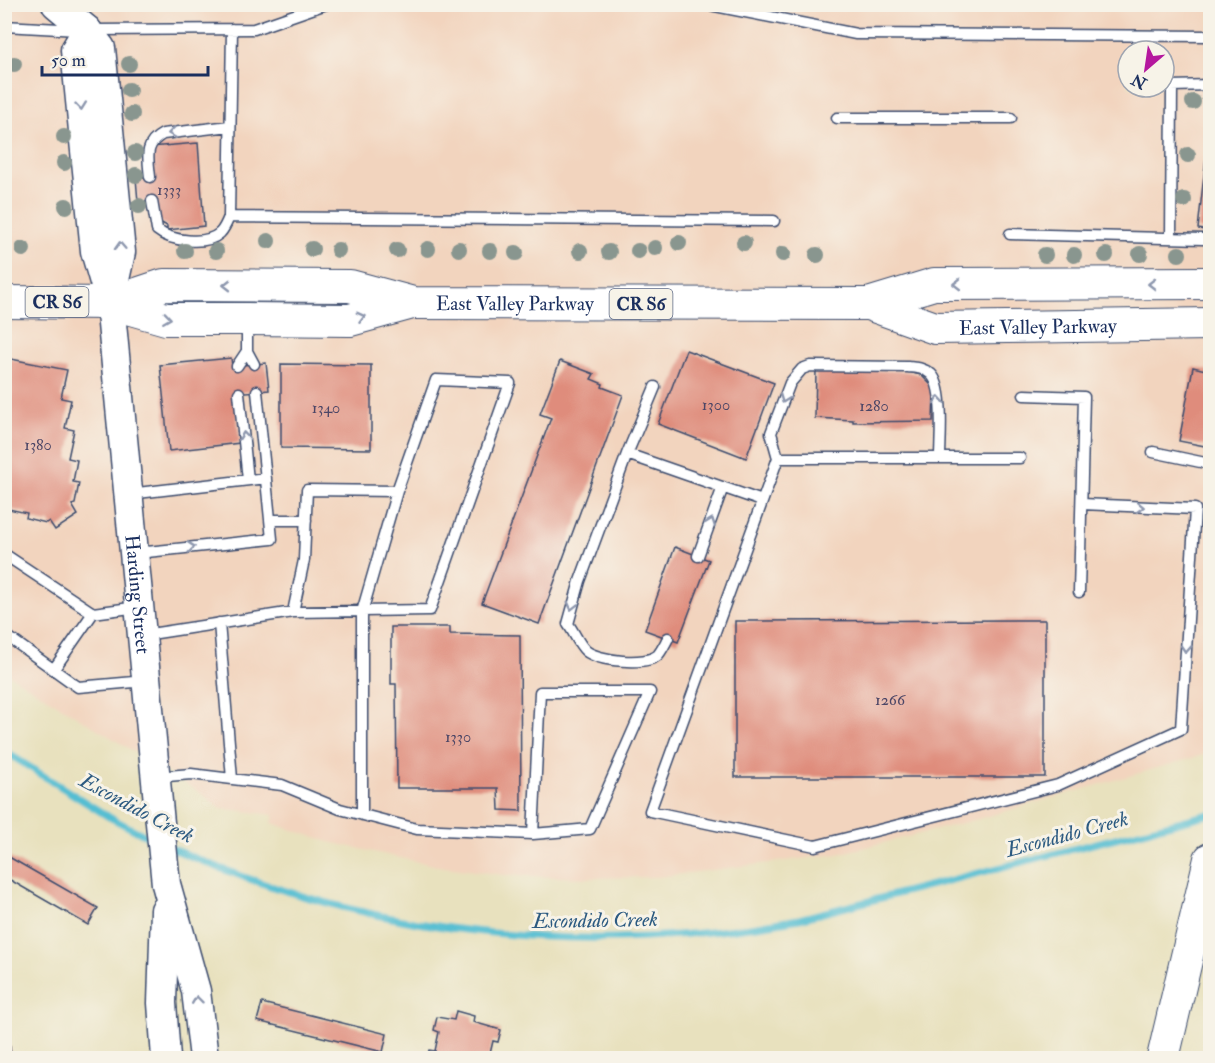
<svg xmlns="http://www.w3.org/2000/svg" width="1215" height="1063" viewBox="0 0 1215 1063" font-family="'IM FELL Double Pica',serif">
	<style>
		.built { fill: #f2d4be; fill-rule: evenodd }
		.lines { fill: none; stroke-linecap: round; stroke-linejoin: round }
		.stream { stroke: #55bed2; stroke-width: 7 }
		.building { fill: #df8c7c }
		.lane-casing { stroke: #3a4a6c; stroke-width: 13 }
		.secondary-casing { stroke: #3a4a6c; stroke-width: 31 }
		.primary-casing { stroke: #3a4a6c; stroke-width: 34 }
		.lane { stroke: #fff; stroke-width: 10 }
		.secondary { stroke: #fff; stroke-width: 28 }
		.primary { stroke: #fff; stroke-width: 32 }
		.tree { fill: #89968f }
		.oneway { stroke: #8d97ae }
		.labels { text-anchor: middle; stroke-width: 6; stroke-linejoin: round; paint-order: stroke }
		.number-label { font-size: 16px; fill: #4c4666 }
		.shield { fill: #f7f3e8; stroke: #5d6a87; stroke-width: 1.5 }
		.shield-label { font-size: 18px; font-weight: bold; fill: #1b2f5e }
		.street-label { font-size: 20px; fill: #1b2f5e; stroke: #f7f3e8 }
		.water-label { font-size: 21px; font-style: italic; fill: #2c5a81; stroke: #f7f3e8 }
	</style>
	<rect width="100%" height="100%" fill="#f7f3e8"/>
	<filter id="ink" filterUnits="userSpaceOnUse"><feTurbulence type="fractalNoise" baseFrequency=".0167" numOctaves="2"/><feDisplacementMap in="SourceGraphic" scale="12" xChannelSelector="R" yChannelSelector="G"/><feConvolveMatrix kernelMatrix="1 2 1 2 8 2 1 2 1" color-interpolation-filters="sRGB"/></filter>
	<filter id="wash" filterUnits="userSpaceOnUse"><feTurbulence type="fractalNoise" baseFrequency=".008" numOctaves="4" result="noise"/><feDisplacementMap in="SourceGraphic" scale="24" xChannelSelector="R" yChannelSelector="G"/><feGaussianBlur stdDeviation="1.35" result="paint"/><feColorMatrix in="noise" values="0 0 0 0 0 0 0 0 0 0 0 0 0 0 0 0 0 1.4 0 .05"/><feComposite in="paint" operator="in"/></filter>
	<g filter="url(#wash)">
		<rect width="100%" height="100%" fill="#e8e1be"/>
		<path class="built" d="M4,5H1210V753L971,821L838,854L658,877L584,878L505,875L437,866L329,842L272,823L274,815L220,808L196,790L5,672ZM1128,51H1164V87H1128Z"/>
		<g class="lines">
			<path class="stream" d="M4,751L109,817L154,840
				M169,847C372,937 582,959 799,919L1210,814"/>
		</g>
		<g id="blocks">
			<path class="building" d="M1209,130H1210V231L1198,229Z
				M198,143L204,226L167,230V226L158,221L156,201L138,202L136,178L152,176L150,147Z
				M686,350L774,383L746,458L658,424Z
				M6,358L67,370L61,398L71,400L65,428L74,430L68,458L77,460L73,482L79,483L75,504L72,505L78,515L55,530L49,521L46,523L26,518L27,513L4,508Z
				M231,358L232,366L266,363L269,390L235,393L240,443L169,451L160,365Z
				M560,361L594,374L591,379L603,384L602,387L623,395L539,624L482,603L551,418L540,414Z
				M281,364L371,365V449L281,448Z
				M1193,367L1210,371V447L1179,441Z
				M816,370L904,371L921,375L932,386L934,392L933,421L853,422V420L815,418Z
				M675,547L709,560L678,642L645,630Z
				M1045,620V777H735V621Z
				M391,627H450V634L520,635L521,811L499,810L498,788H397L396,684H391Z
				M9,857L98,908L88,925L5,877V865Z
				M262,1003L387,1034L383,1052L257,1021Z
				M456,1011L474,1016L473,1022L501,1030L498,1042L493,1041L489,1058H427L429,1050L435,1051L439,1032L434,1030L437,1017L454,1020Z
				M4,1046H10L11,1058H4Z"/>
		</g>
	</g>
	<g filter="url(#ink)">
		<use href="#blocks" fill-opacity="0" stroke="#3a4a6c" stroke-width="1.5"/>
		<g class="lines">
			<defs>
				<path id="lane" d="M705,4L856,34L1210,36
					M4,26L78,30
					M232,29L229,217L774,221
					M93,30L254,29L326,4
					M837,118H1011
					M150,177C148,157 144,144 163,134L230,126
					M152,201L157,230C170,241 206,246 220,233C224,229 227,222 229,217
					M1010,234L1203,239
					M1171,238L1172,86L1210,85
					M247,321V351L254,364
					M237,366L247,351
					M655,387L627,454L580,581L568,624C574,632 579,645 586,651C599,661 646,666 658,655C662,650 665,644 668,638
					M239,393L248,480
					M1024,395L1084,397L1079,592
					M1153,452L1210,464
					M627,454L762,501
					M778,458L771,433L790,383L802,369L810,366L908,367C917,368 924,368 931,374C945,387 940,439 940,458
					M1020,458H778L650,811L815,846L1058,785L1181,729L1195,509L1082,504
					M129,494L266,478
					M270,520H306
					M137,553L272,539L257,391
					M4,554L93,613L138,607
					M698,556L723,487
					M293,612L304,560L307,490L397,491
					M219,623L232,779
					M4,634L78,687L146,681
					M144,635L293,612L430,610L510,383L436,380L397,491L362,612V815
					M54,669L93,613
					M156,777L191,774L282,785L340,809L417,829L533,834L590,829L650,692H540L533,834"/>
				<g id="secondary">
					<path d="M56,4L87,30L101,48L121,252L111,298"/>
					<path id="s1" d="M87,30L75,50L95,251L110,303L163,854L166,884L196,991L204,1058"/>
					<path d="M165,910L162,1003L166,1058"/>
				</g>
				<g id="primary">
					<path d="M4,302L110,303L166,319H247L350,320L412,303"/>
					<path id="s2" d="M110,303L164,285L350,286L413,303L868,304L934,284L1210,283"/>
					<path id="s3" d="M868,304L935,328L1210,324"/>
					<path d="M1163,1058L1210,859"/>
				</g>
			</defs>
			<use href="#lane" class="lane-casing"/>
			<use href="#secondary" class="secondary-casing"/>
			<use href="#primary" class="primary-casing"/>
			<use href="#lane" class="lane"/>
			<use href="#secondary" class="secondary"/>
			<use href="#primary" class="primary"/>
		</g>
		<g class="tree">
			<circle cx="14" cy="64" r="8"/>
			<circle cx="129" cy="64" r="8"/>
			<circle cx="129" cy="90" r="8"/>
			<circle cx="1193" cy="102" r="8"/>
			<circle cx="132" cy="114" r="8"/>
			<circle cx="64" cy="137" r="8"/>
			<circle cx="135" cy="153" r="8"/>
			<circle cx="1188" cy="155" r="8"/>
			<circle cx="64" cy="163" r="8"/>
			<circle cx="136" cy="175" r="8"/>
			<circle cx="1184" cy="200" r="8"/>
			<circle cx="66" cy="206" r="8"/>
			<circle cx="139" cy="206" r="8"/>
			<circle cx="268" cy="241" r="8"/>
			<circle cx="679" cy="243" r="8"/>
			<circle cx="744" cy="243" r="8"/>
			<circle cx="655" cy="248" r="8"/>
			<circle cx="23" cy="249" r="8"/>
			<circle cx="312" cy="249" r="8"/>
			<circle cx="428" cy="249" r="8"/>
			<circle cx="459" cy="249" r="8"/>
			<circle cx="338" cy="250" r="8"/>
			<circle cx="397" cy="250" r="8"/>
			<circle cx="185" cy="251" r="8"/>
			<circle cx="216" cy="251" r="8"/>
			<circle cx="490" cy="251" r="8"/>
			<circle cx="580" cy="251" r="8"/>
			<circle cx="638" cy="251" r="8"/>
			<circle cx="609" cy="252" r="8"/>
			<circle cx="516" cy="253" r="8"/>
			<circle cx="783" cy="254" r="8"/>
			<circle cx="1140" cy="254" r="8"/>
			<circle cx="1179" cy="254" r="8"/>
			<circle cx="817" cy="255" r="8"/>
			<circle cx="1045" cy="255" r="8"/>
			<circle cx="1074" cy="255" r="8"/>
			<circle cx="1106" cy="255" r="8"/>
		</g>
		<defs><path id="oneway-chevron" d="M-2-3.5L2.5 0L-2 3.5" fill="none" stroke-width="1.6" stroke-linecap="round" stroke-linejoin="round" transform="scale(1.5)"/></defs>
		<g class="oneway">
			<use href="#oneway-chevron" transform="translate(81 106) rotate(84)"/>
			<use href="#oneway-chevron" transform="translate(172 133) rotate(172)"/>
			<use href="#oneway-chevron" transform="translate(120 246) rotate(-93)"/>
			<use href="#oneway-chevron" transform="translate(957 284) rotate(180)"/>
			<use href="#oneway-chevron" transform="translate(1152 284) rotate(180)"/>
			<use href="#oneway-chevron" transform="translate(227 285) rotate(-180)"/>
			<use href="#oneway-chevron" transform="translate(361 317) rotate(-15)"/>
			<use href="#oneway-chevron" transform="translate(167 318) rotate(8)"/>
			<use href="#oneway-chevron" transform="translate(784 399) rotate(111)"/>
			<use href="#oneway-chevron" transform="translate(939 400) rotate(-94)"/>
			<use href="#oneway-chevron" transform="translate(244 436) rotate(-96)"/>
			<use href="#oneway-chevron" transform="translate(1140 507) rotate(2)"/>
			<use href="#oneway-chevron" transform="translate(711 522) rotate(-70)"/>
			<use href="#oneway-chevron" transform="translate(191 547) rotate(-6)"/>
			<use href="#oneway-chevron" transform="translate(572 606) rotate(104)"/>
			<use href="#oneway-chevron" transform="translate(1186 649) rotate(94)"/>
			<use href="#oneway-chevron" transform="translate(197 1000) rotate(-97)"/>
		</g>
	</g>
	<g class="labels">
		<g class="number-label">
			<text x="169" y="195">1333</text>
			<text x="716" y="410">1300</text>
			<text x="874" y="411">1280</text>
			<text x="326" y="413">1340</text>
			<text x="38" y="450">1380</text>
			<text x="890" y="705">1266</text>
			<text x="458" y="742">1330</text>
		</g>
		<g class="shield">
			<rect x="25.5" y="287" width="63" height="30" rx="4.5"/>
			<rect x="609.5" y="289" width="63" height="30" rx="4.5"/>
		</g>
		<g class="shield-label">
			<text x="57" y="308">CR S6</text>
			<text x="641" y="310">CR S6</text>
		</g>
		<g class="street-label">
			<text dy="7" stroke="none"><textPath href="#s2" startOffset="410">East Valley Parkway</textPath></text>
			<text dy="7" stroke="none"><textPath href="#s3" startOffset="174">East Valley Parkway</textPath></text>
			<text dy="7" stroke="none"><textPath href="#s1" startOffset="572">Harding Street</textPath></text>
		</g>
		<g class="water-label">
			<text transform="translate(137 808) rotate(28)" y="7">Escondido Creek</text>
			<text transform="translate(1067 834) rotate(-15)" y="7">Escondido Creek</text>
			<text transform="translate(595 920) rotate(-1)" y="7">Escondido Creek</text>
		</g>
	</g>
	<rect width="1215" height="1063" fill="none" stroke="#f7f3e8" stroke-width="24"/>
	<g transform="translate(1146 69) rotate(209)"><circle r="28" fill="#f7f3e8" stroke="#9fa5b1" stroke-width="1.5"/>
	<path d="M0-4.5L10 22L0 15L-10 22Z" fill="#b5179e"/>
	<text y="-9" font-size="16" font-weight="bold" text-anchor="middle" fill="#1b2f5e">N</text>
	</g>
	<path d="M42 66v9h166v-9" fill="none" stroke="#1b2f5e" stroke-width="3"/>
	<text x="51" y="66" font-size="18" fill="#1b2f5e" stroke="#f7f3e8" stroke-width="4.5" paint-order="stroke">50 m</text>
</svg>
